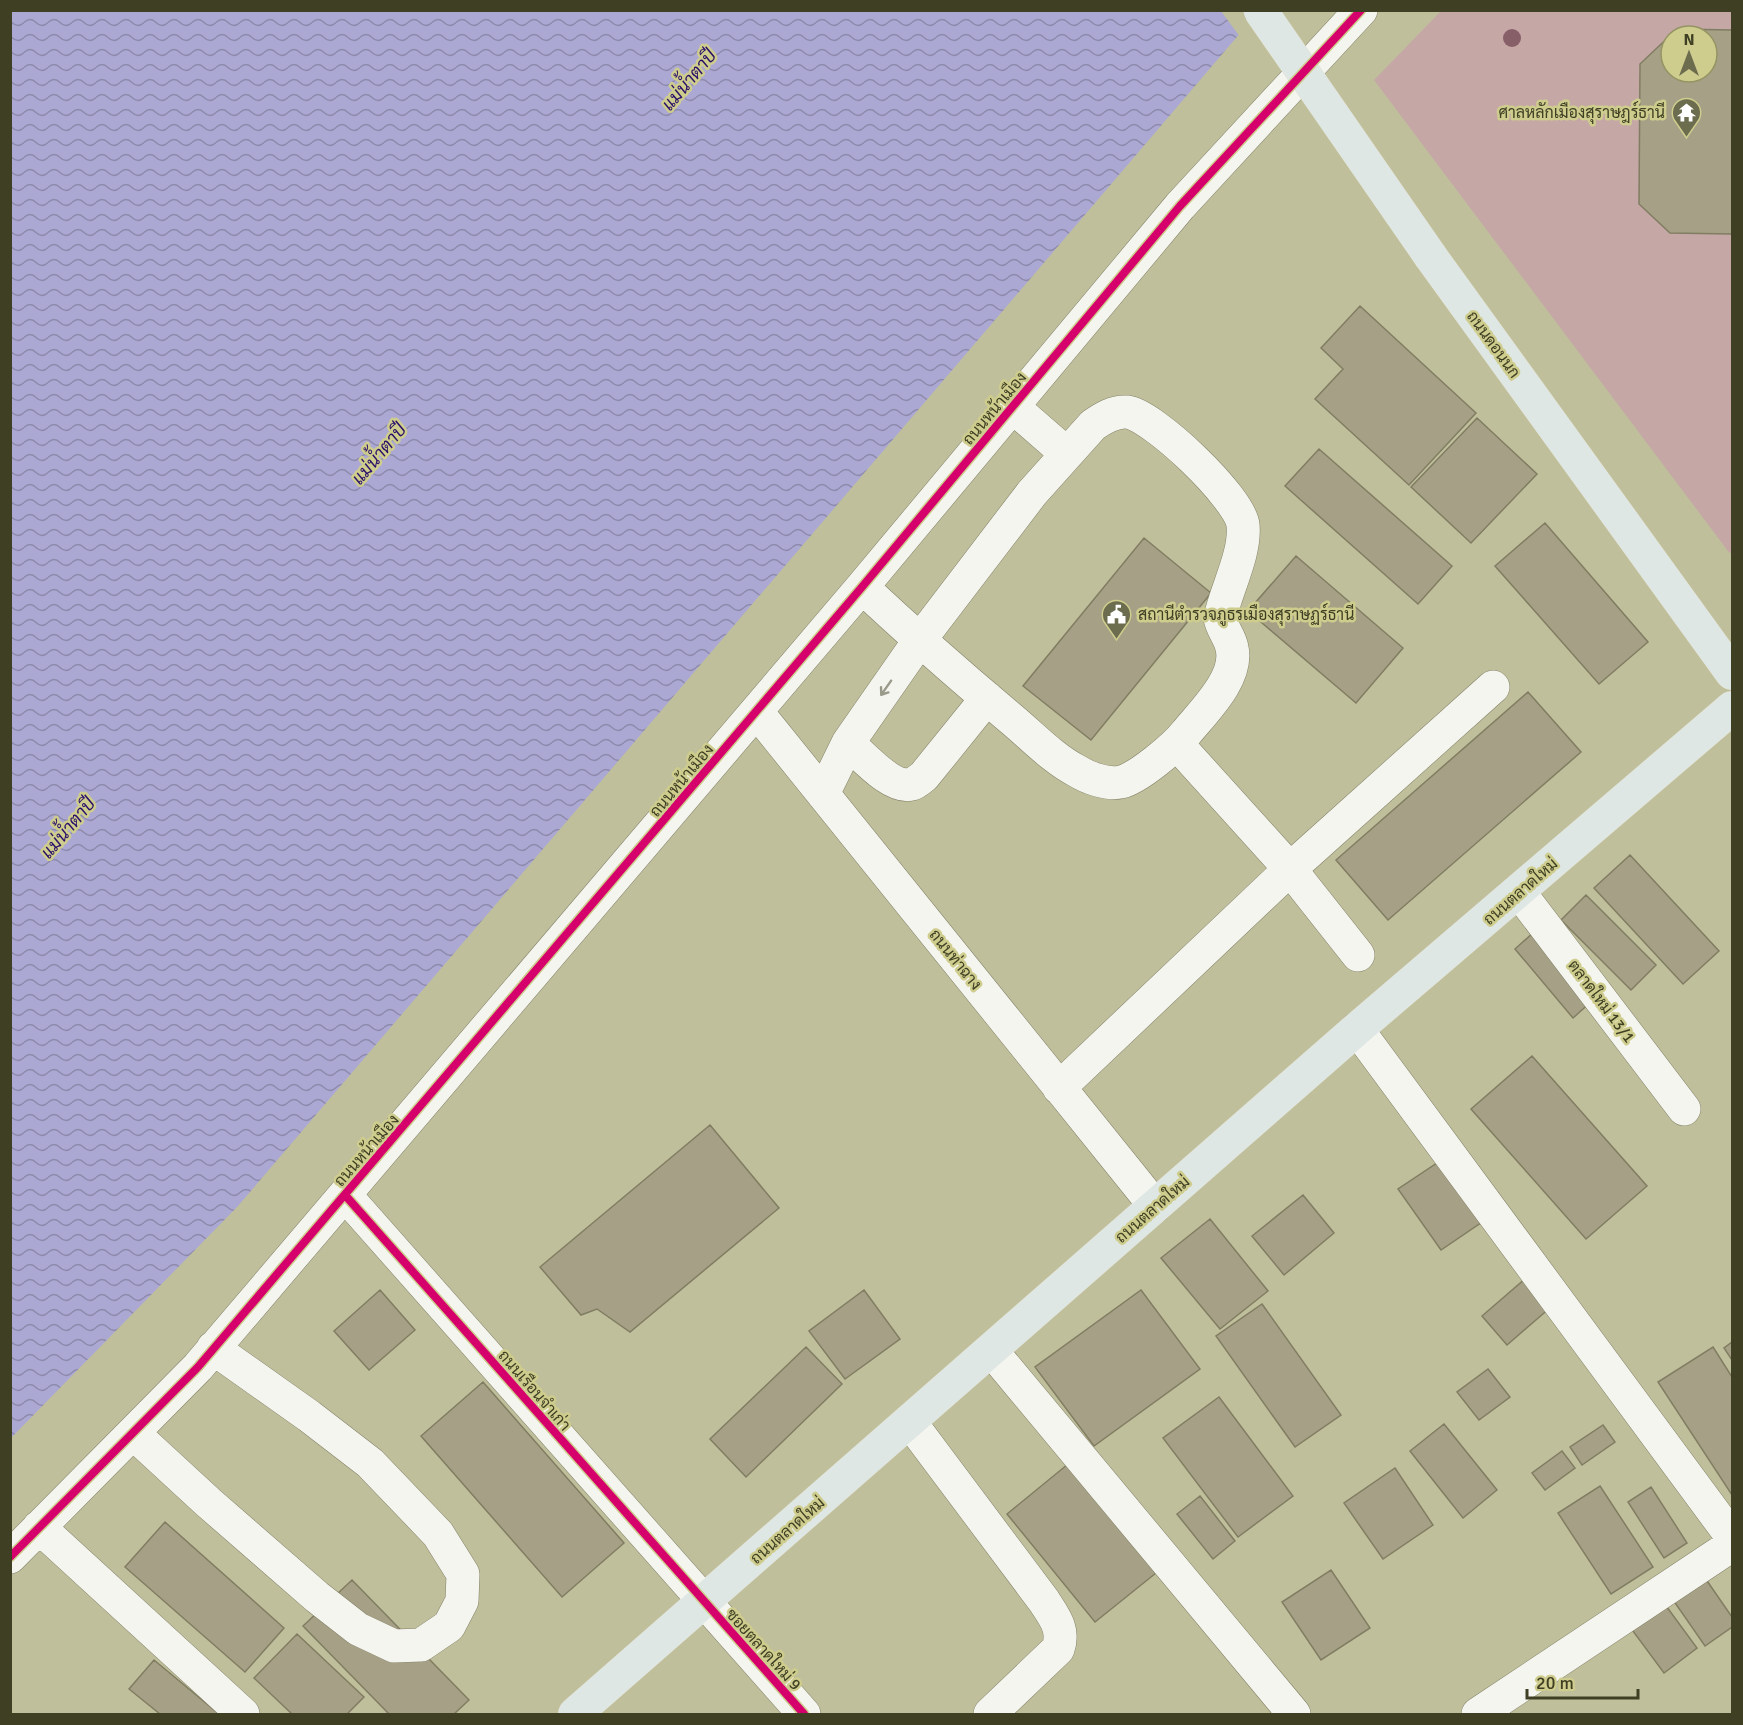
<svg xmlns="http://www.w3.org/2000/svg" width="1743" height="1725" viewBox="0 0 1743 1725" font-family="Signika,Sarabun,sans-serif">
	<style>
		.green { fill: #c5a7a6; fill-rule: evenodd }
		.water { fill: url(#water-waves) }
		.pier { fill: #bfbf9c }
		.building { fill: #a6a186; stroke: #817d62; stroke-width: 1.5; fill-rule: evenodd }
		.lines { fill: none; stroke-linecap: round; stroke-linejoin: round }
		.minor-casing { stroke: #848368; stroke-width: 34 }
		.major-casing { stroke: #e2e2d2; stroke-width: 34 }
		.minor { stroke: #f5f5f0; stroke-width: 33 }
		.major { stroke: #dfe7e5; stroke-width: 33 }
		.major-bridge-casing { stroke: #e2e2d2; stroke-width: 34; stroke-linecap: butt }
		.major-bridge { stroke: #dfe7e5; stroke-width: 33 }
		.cycleway-casing { stroke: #cecd8d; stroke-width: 11 }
		.cycleway { stroke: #d6006c; stroke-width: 8 }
		.tree { fill: #875f68 }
		.oneway { stroke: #9a9a8a }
		.labels { text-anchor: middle; stroke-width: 5; stroke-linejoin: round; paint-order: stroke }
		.poi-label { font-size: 16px; fill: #3f3f24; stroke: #cecd8d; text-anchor: end }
		.street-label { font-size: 16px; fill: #3f3f24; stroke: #cecd8d }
		.water-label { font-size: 18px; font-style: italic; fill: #2a0e6a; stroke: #cecd8d }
	</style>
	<defs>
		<pattern id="water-waves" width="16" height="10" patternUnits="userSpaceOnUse" patternTransform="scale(1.5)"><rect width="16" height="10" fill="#aca8d4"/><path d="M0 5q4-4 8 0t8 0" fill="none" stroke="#8d8aac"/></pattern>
	</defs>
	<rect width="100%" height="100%" fill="#bfbf9c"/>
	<path class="green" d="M1441,11H1732V554L1728,551L1374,80ZM1671,36H1707V72H1671Z"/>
	<path class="water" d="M11,11H1259L238,1206L11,1438Z"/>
	<path class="pier" d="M1262,10L1240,37L1221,11Z"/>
	<path class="building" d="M1677,29L1732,30V234L1670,233L1639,204L1640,64ZM1671,36H1707V72H1671Z
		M1360,306L1476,413L1409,485L1315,399L1343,369L1321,348Z
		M1477,418L1537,474L1471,543L1411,487Z
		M1319,449L1452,566L1418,604L1285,486Z
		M1545,523L1648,642L1599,684L1495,566Z
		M1144,538L1211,593L1091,740L1023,686Z
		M1296,556L1403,648L1356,703L1248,611Z
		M1528,692L1581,752L1388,920L1336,860Z
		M1630,855L1719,951L1683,984L1594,888Z
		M1586,895L1656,965L1631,990L1561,920Z
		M1535,931L1593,1000L1573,1018L1515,949Z
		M1532,1056L1647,1186L1586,1239L1471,1109Z
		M710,1125L779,1208L630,1332L597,1309L581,1315L540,1267Z
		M1446,1157L1488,1218L1441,1250L1398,1189Z
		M1303,1195L1334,1233L1284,1275L1252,1236Z
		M1210,1219L1268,1291L1220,1329L1161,1258Z
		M1526,1278L1551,1307L1507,1345L1482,1316Z
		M380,1290L415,1330L369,1370L334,1331Z
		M864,1290L900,1339L845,1379L809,1331Z
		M1141,1290L1200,1369L1094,1446L1035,1367Z
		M1262,1304L1341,1415L1295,1447L1216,1336Z
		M1732,1342V1360L1724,1348Z
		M806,1347L842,1384L746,1477L710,1439Z
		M1713,1347L1732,1377V1495L1658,1382Z
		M1488,1369L1510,1397L1479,1420L1457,1392Z
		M483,1382L624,1543L562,1597L421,1436Z
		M1219,1397L1293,1496L1238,1537L1163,1438Z
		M1444,1424L1497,1490L1463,1518L1410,1451Z
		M1603,1425L1615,1442L1582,1465L1570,1447Z
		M1562,1451L1575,1468L1545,1490L1532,1473Z
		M1073,1460L1161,1569L1095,1622L1007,1514Z
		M1395,1468L1433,1525L1383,1559L1344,1503Z
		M1600,1486L1653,1567L1611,1594L1558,1513Z
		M1651,1487L1687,1543L1664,1558L1628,1502Z
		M1200,1496L1235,1541L1213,1559L1177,1514Z
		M165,1522L284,1628L245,1672L125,1567Z
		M1331,1570L1370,1628L1321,1660L1282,1602Z
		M1703,1575L1732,1617V1627L1705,1646L1671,1597Z
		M352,1580L469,1700L454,1714H389L303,1626Z
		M1661,1599L1697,1648L1664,1673L1627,1623Z
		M297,1634L364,1697L347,1714H292L254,1678Z
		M154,1660L219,1714H160L129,1689Z"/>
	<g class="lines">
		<defs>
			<path id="minor" d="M1013,407L1067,454
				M757,712L1155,1206
				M848,743C862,755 892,790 912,784C916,783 920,779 924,776L987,698
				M1177,744L1290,869L1358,955
				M823,794L848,743L919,641L1032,493L1093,425C1103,418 1114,411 1127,412C1153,415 1240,498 1243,525C1246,553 1226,590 1220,618C1222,629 1230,637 1232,648C1239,678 1203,712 1186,733C1175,747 1138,778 1121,782C1108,785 1088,778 1077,771C1052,758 1031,735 1009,717C959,675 910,632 862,587
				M1519,892L1684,1109
				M1357,1029L1732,1537
				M1059,1088L1290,869L1493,687
				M345,1195L804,1714
				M991,1350L1294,1714
				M910,1422L1044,1601C1054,1617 1065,1629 1058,1649L990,1714
				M133,1433L209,1503L317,1597L358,1629L394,1646L421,1645L449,1626L462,1601L463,1574L438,1534L370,1463L309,1416L213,1348
				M39,1527L243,1714
				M10,1557L198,1367L862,587L1180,206L1361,10
				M1478,1714L1732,1545"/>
			<path id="major" d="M1431,257L1732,673
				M575,1714L1357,1029L1732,708"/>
		</defs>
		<use href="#minor" class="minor-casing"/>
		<use href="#major" class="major-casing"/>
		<use href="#minor" class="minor"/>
		<use href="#major" class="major"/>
		<defs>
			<path id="major-bridge" d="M1260,10L1431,257"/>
		</defs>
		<use href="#major-bridge" class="major-bridge-casing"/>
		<use href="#major-bridge" class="major-bridge"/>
		<defs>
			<path id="cycleway" d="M345,1195L804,1714
				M10,1557L198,1367L862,587L1180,206L1361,10"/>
		</defs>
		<use href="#cycleway" class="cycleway-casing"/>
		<use href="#cycleway" class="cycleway"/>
	</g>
	<circle class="tree" cx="1512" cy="38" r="9"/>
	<defs><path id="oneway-shaft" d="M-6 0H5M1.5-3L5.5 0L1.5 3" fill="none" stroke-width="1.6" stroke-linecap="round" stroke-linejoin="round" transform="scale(1.5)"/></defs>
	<use class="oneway" href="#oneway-shaft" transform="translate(886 688) rotate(125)"/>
	<defs>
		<symbol id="temple-pin" viewBox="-11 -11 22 30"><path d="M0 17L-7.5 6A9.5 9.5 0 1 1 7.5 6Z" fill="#6c6c4e" stroke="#cecd8d"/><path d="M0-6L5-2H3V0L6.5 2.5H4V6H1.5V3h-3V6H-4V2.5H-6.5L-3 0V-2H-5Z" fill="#fff"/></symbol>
		<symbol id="civic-pin" viewBox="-11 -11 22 30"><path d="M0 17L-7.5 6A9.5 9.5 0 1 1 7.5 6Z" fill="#6c6c4e" stroke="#cecd8d"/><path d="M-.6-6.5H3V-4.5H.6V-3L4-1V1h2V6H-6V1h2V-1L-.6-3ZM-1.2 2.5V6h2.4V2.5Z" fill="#fff"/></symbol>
	</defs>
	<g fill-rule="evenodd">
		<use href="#temple-pin" x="1670" y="96" width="33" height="45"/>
		<use href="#civic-pin" x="1100" y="598" width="33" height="45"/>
	</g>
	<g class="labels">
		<g class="poi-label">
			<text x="1665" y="118">ศาลหลักเมืองสุราษฎร์ธานี</text>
			<text x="1138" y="620" text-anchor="start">สถานีตำรวจภูธรเมืองสุราษฏร์ธานี</text>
		</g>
		<g class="street-label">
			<text transform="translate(1494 344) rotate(54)" y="6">ถนนดอนนก</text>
			<text transform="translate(994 408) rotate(-50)" y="6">ถนนหน้าเมือง</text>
			<text transform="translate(681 780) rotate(-50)" y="6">ถนนหน้าเมือง</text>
			<text transform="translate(1520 891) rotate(-41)" y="6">ถนนตลาดใหม่</text>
			<text transform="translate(956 959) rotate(51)" y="6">ถนนท่าฉาง</text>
			<text transform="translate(1602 1001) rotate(53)" y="6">ตลาดใหม่ 13/1</text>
			<text transform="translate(366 1150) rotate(-49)" y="6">ถนนหน้าเมือง</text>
			<text transform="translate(1152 1209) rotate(-41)" y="6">ถนนตลาดใหม่</text>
			<text transform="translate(535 1390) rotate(49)" y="6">ถนนเรือนจำเก่า</text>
			<text transform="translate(787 1530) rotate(-41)" y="6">ถนนตลาดใหม่</text>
			<text transform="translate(764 1649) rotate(48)" y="6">ซอยตลาดใหม่ 9</text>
		</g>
		<g class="water-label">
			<text transform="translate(689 80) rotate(-50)" y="6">แม่น้ำตาปี</text>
			<text transform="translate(379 454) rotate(-50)" y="6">แม่น้ำตาปี</text>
			<text transform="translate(68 828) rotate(-50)" y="6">แม่น้ำตาปี</text>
		</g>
	</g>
	<rect width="1743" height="1725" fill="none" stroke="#3f3f24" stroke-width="24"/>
	<g transform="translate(1689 54)"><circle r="28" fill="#cecd8d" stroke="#959463" stroke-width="1.5"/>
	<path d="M0-4.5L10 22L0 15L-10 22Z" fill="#6c6c4e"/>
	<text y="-9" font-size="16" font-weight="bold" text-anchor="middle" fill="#3f3f24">N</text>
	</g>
	<path d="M1527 1689v9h111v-9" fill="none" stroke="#3f3f24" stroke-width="3"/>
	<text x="1536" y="1689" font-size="18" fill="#3f3f24" stroke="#cecd8d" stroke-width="4.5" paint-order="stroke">20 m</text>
</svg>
